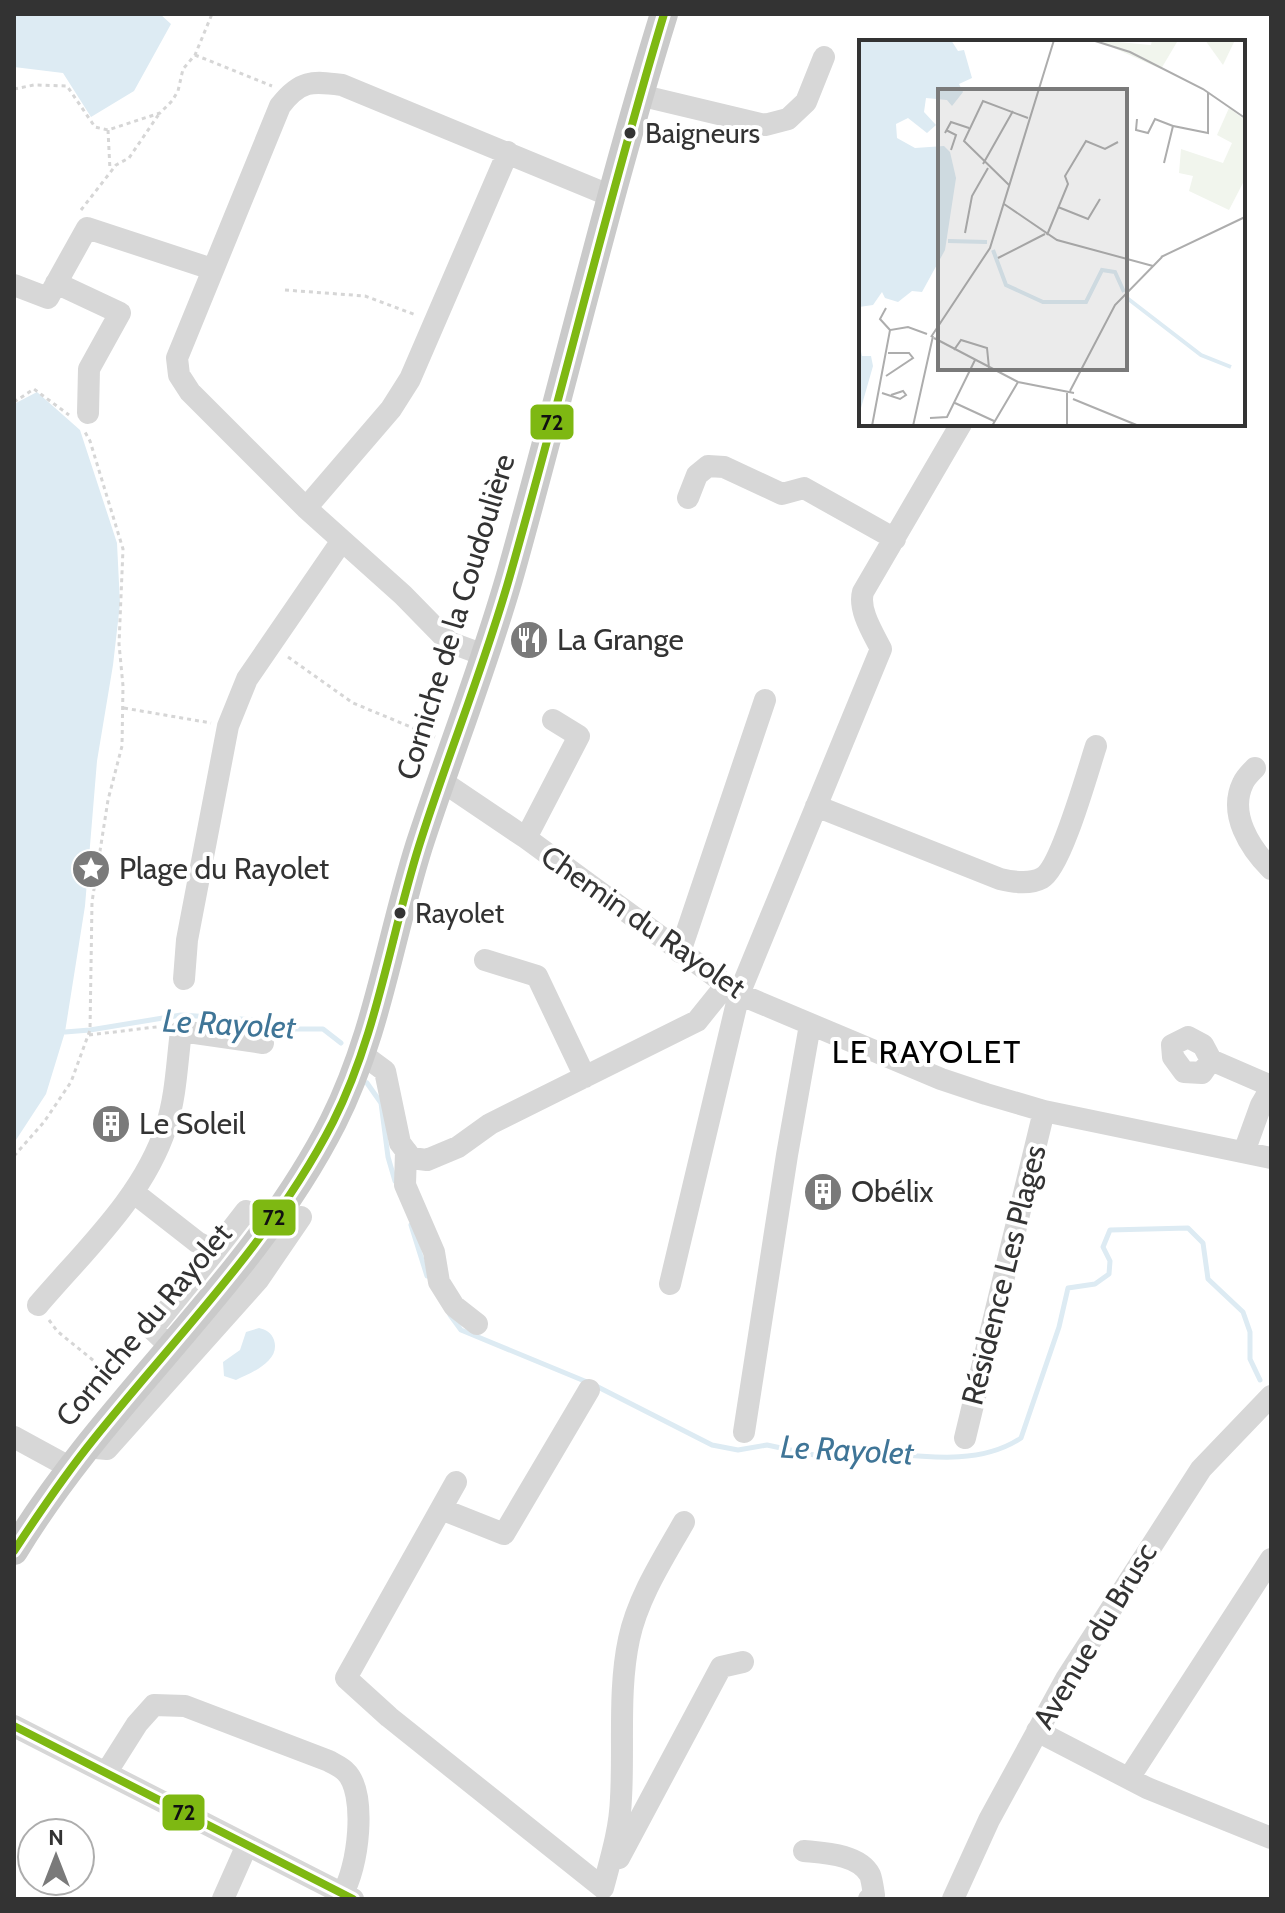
<svg xmlns="http://www.w3.org/2000/svg" width="1285" height="1913" viewBox="0 0 1285 1913" font-family="Cabin,sans-serif">
	<style>
		.water { fill: #ddebf3 }
		.lines { fill: none; stroke-linecap: round; stroke-linejoin: round }
		.stream { stroke: #ddebf3; stroke-width: 5 }
		.path { stroke: #d6d6d6; stroke-width: 3; stroke-dasharray: 4 4; stroke-linecap: butt }
		.minor { stroke: #d7d7d7; stroke-width: 22 }
		.major { stroke: #cacaca; stroke-width: 28 }
		.bus-1-casing { stroke: #fff; stroke-width: 14 }
		.bus-1 { stroke: #7eb812; stroke-width: 8 }
		.bus-dot { fill: #333; stroke: #fff; stroke-width: 3 }
		.labels { text-anchor: middle; stroke-width: 8; stroke-linejoin: round; paint-order: stroke }
		.bus-label { font-size: 28px; fill: #333; stroke: #fff; text-anchor: start }
		.street-label { font-size: 30px; fill: #333; stroke: #fff }
		.poi-label { font-size: 30px; fill: #333; stroke: #fff; text-anchor: start }
		.water-label { font-size: 32px; font-style: italic; fill: #3f7597; stroke: #fff }
		.neighbourhood-label { font-size: 32px; letter-spacing: 2px; fill: #000; stroke: #fff }
		.inset-river { fill: none; stroke: #ddebf3; stroke-width: 4 }
		.inset-road { fill: none; stroke: #adadad; stroke-width: 2 }
		.view { fill: #7a7a7a; fill-opacity: 0.15; stroke: #7a7a7a; stroke-width: 4 }
		.inset-edge { fill: none; stroke: #333; stroke-width: 4 }
		.line-badge { stroke: #fff; stroke-width: 3 }
		.pale-badge-label { font-size: 22px; text-anchor: middle; font-weight: bold; fill: #111 }
	</style>
	<rect width="100%" height="100%" fill="#fff"/>
	<path class="water" d="M14,14H160L171,24L134,91L91,117L63,73L14,67Z
		M37,392L80,430L117,543L120,604L113,665L97,761L85,906L65,1032L46,1094L14,1143V404Z
		M259,1328C266,1330 271,1332 274,1340C281,1361 251,1373 236,1380L224,1376L223,1362L240,1350L246,1332Z"/>
	<g class="lines">
		<path class="stream" d="M65,1032L90,1030L181,1015L256,1020L288,1029H323L341,1043
			M367,1083L381,1103L388,1157L395,1181
			M411,1225L427,1276
			M450,1315L461,1330L587,1382
			M596,1386L712,1445L738,1450L767,1445L814,1455L848,1457L858,1451C911,1454 975,1469 1021,1438L1059,1327L1068,1288L1095,1284L1109,1274L1110,1261L1103,1247L1110,1230L1188,1228L1203,1243L1208,1279L1243,1312L1250,1332V1359L1260,1380"/>
		<path class="path" d="M195,55L272,86
			M14,89L34,85L67,86L95,127L108,130L160,113L172,101L178,91L183,69L195,55L212,14
			M108,130L110,170
			M81,210L116,165L129,158L159,114
			M285,290L365,296L416,315
			M14,402L34,389L69,415
			M288,657L353,703L435,737
			M124,708L211,723
			M89,1035L164,1026
			M14,1156L44,1122L71,1082L90,1030L92,902L108,800L122,746L123,686L119,644L123,549L90,441L85,432
			M49,1320L57,1331L115,1378"/>
		<path class="minor" d="M639,95L765,125L788,119L806,102L824,57
			M56,283L120,313L89,369L88,413
			M14,285L48,298L87,228L212,269
			M688,498L697,475L708,466L724,467L782,494L804,488L895,539
			M306,508L391,409L410,379L508,152
			M484,655L449,642L403,595L306,508L190,392L179,375L177,358L280,106C300,80 312,81 342,85L611,196
			M1255,768C1251,772 1245,778 1243,783C1228,814 1250,848 1271,869
			M440,780L526,838L739,994L941,1079L986,1094L1044,1111L1271,1158
			M816,806L1000,879C1013,882 1029,885 1042,878C1061,868 1088,770 1096,746
			M526,838L579,736L553,720
			M680,952L765,700
			M485,960L537,976L585,1077
			M184,979L187,940L228,726L247,679L341,542
			M362,1054L385,1071L400,1143L406,1151L405,1185L434,1252L439,1282L454,1306L477,1324
			M1211,1060L1202,1073L1184,1072L1173,1057L1172,1045L1188,1037L1203,1045L1211,1060L1271,1086
			M406,1151L411,1158L427,1160L458,1147L490,1124L697,1021L726,985
			M1244,1152L1261,1105L1271,1088
			M133,1192L197,1242L215,1251L246,1211L262,1218
			M670,1284L739,994L881,649C873,633 858,610 863,592L961,424
			M38,1305C84,1251 144,1196 166,1127C176,1097 177,1062 181,1031L263,1043
			M170,1346L152,1329L215,1251
			M744,1432L787,1155L810,1025
			M14,1437L69,1467
			M965,1438L1044,1111
			M85,1447L107,1449L258,1280L301,1217
			M456,1482L346,1678L389,1717L603,1888
			M441,1509L504,1534L589,1390
			M14,1726L353,1899
			M1037,1731L1147,1788L1271,1838
			M106,1773L137,1724L154,1705L185,1706L329,1761C334,1764 341,1767 345,1771C368,1792 358,1870 342,1894
			M1129,1778L1271,1559
			M804,1851C824,1853 859,1854 870,1875C872,1880 873,1889 874,1895L869,1899
			M619,1858L721,1667L743,1662
			M603,1888C611,1858 620,1829 621,1798C624,1746 618,1690 629,1639C638,1597 663,1559 684,1522
			M223,1899L247,1845
			M953,1899L989,1820L1066,1679L1201,1469L1271,1396"/>
		<path class="major" d="M14,1551C107,1397 252,1282 333,1122C377,1035 390,938 419,846C449,754 485,664 511,572C563,386 607,198 664,14"/>
		<defs>
			<path id="bus-1" d="M14,1551C39,1513 64,1476 93,1440C176,1336 272,1241 333,1122C377,1035 390,938 419,846C448,754 485,665 511,572C564,386 608,199 664,14
				M14,1726L353,1899"/>
		</defs>
		<use href="#bus-1" class="bus-1-casing"/>
		<use href="#bus-1" class="bus-1"/>
	</g>
	<defs>
		<symbol id="restaurant-disc" viewBox="-11 -11 22 22"><circle r="9.5" fill="#7a7a7a" stroke="#fff"/><path d="M-5-6h1v4h1v-4h1v4h1v-4h1v5L-1.5 .5V6h-2V.5L-5-1ZM5-6V6H3V1.5H1.5Q1.5-4 5-6Z" fill="#fff"/></symbol>
		<symbol id="sight-disc" viewBox="-11 -11 22 22"><circle r="9.5" fill="#7a7a7a" stroke="#fff"/><path d="M0-6L1.8-2.2L6-1.7L2.9 1.2L3.7 5.4L0 3.3L-3.7 5.4L-2.9 1.2L-6-1.7L-1.8-2.2Z" fill="#fff"/></symbol>
		<symbol id="building-disc" viewBox="-11 -11 22 22"><circle r="9.5" fill="#7a7a7a" stroke="#fff"/><path d="M-4-6H4V6H1V3H-1V6H-4ZM-2.5-4.3h1.7v1.8h-1.7ZM.8-4.3h1.7v1.8H.8ZM-2.5-1h1.7V.8h-1.7ZM.8-1h1.7V.8H.8Z" fill="#fff"/></symbol>
	</defs>
	<g fill-rule="evenodd">
		<use href="#restaurant-disc" x="507" y="618" width="44" height="44"/>
		<use href="#sight-disc" x="69" y="847" width="44" height="44"/>
		<use href="#building-disc" x="89" y="1102" width="44" height="44"/>
		<use href="#building-disc" x="801" y="1170" width="44" height="44"/>
	</g>
	<g class="bus-dot">
		<circle cx="630" cy="133" r="7"/>
		<circle cx="400" cy="913" r="7"/>
	</g>
	<g class="labels">
		<g class="bus-label">
			<text x="645" y="143">Baigneurs</text>
			<text x="415" y="923">Rayolet</text>
		</g>
		<g class="street-label">
			<text transform="translate(456 617) rotate(-73)" y="10">Corniche de la Coudoulière</text>
			<text transform="translate(643 922) rotate(35)" y="10">Chemin du Rayolet</text>
			<text transform="translate(1004 1275) rotate(-76)" y="10">Résidence Les Plages</text>
			<text transform="translate(144 1325) rotate(-50)" y="10">Corniche du Rayolet</text>
			<text transform="translate(1095 1636) rotate(-59)" y="10">Avenue du Brusc</text>
		</g>
		<g class="poi-label">
			<text x="557" y="650">La Grange</text>
			<text x="119" y="879">Plage du Rayolet</text>
			<text x="139" y="1134">Le Soleil</text>
			<text x="851" y="1202">Obélix</text>
		</g>
		<g class="water-label">
			<text transform="translate(229 1024) rotate(3)" y="11">Le Rayolet</text>
			<text transform="translate(847 1450) rotate(3)" y="11">Le Rayolet</text>
		</g>
		<g class="neighbourhood-label">
			<text x="927" y="1063">LE RAYOLET</text>
		</g>
	</g>
	<g transform="translate(859 40)">
		<rect width="386" height="386" fill="#fff"/>
		<path d="M237,0L292,5L293,0L318,2L302,29ZM346,0H376L364,25ZM370,68L386,80V139L370,170L330,151L334,136L320,133L322,109L364,123L373,103L358,95Z" fill="#f1f5ed"/>
		<path d="M0,0H92L99,11L105,10L113,38L100,44L104,52L93,66L88,60L67,58L65,72L77,85L68,93L49,78L37,84L38,98L56,108L85,106L91,112L97,138L86,210L63,252L53,251L39,262L26,258L23,252L14,265L0,267ZM0,302L3,316H12L14,326L0,375Z" fill="#ddebf3"/>
		<path class="inset-river" d="M89,201L128,202M134,210L147,245L184,262H227L243,230L256,232L265,252M268,258L342,315L372,327"/>
		<path class="inset-road" d="M233,0L271,12L344,49L386,78M278,79L277,90L289,93L296,79L314,86M87,90L97,95L92,110M86,93L92,82L110,88M305,123L314,86L349,93V53M124,124L154,71M150,145L105,101L124,61L169,78M145,164L198,200L294,226M199,167L229,179L241,159M106,193L113,156L129,128M188,195L209,144L206,136L227,101L246,109L259,102M302,217L386,177M139,218L186,194M27,268L21,279L31,290M72,297L131,208L195,0M75,298L159,342L215,353M95,310L102,300L128,308L130,328M27,336L54,318L50,313H29M211,351L256,265L303,217M23,353L41,359L47,355L44,351L32,355M208,353V386M214,359L280,386M96,363L135,381M71,378L88,377L116,320M13,386L31,290L49,287L68,294M54,386L74,296M133,386L159,342"/>
		<path class="view" d="M79,49H268V330H79Z"/>
		<rect width="386" height="386" class="inset-edge"/>
	</g>
	<g class="line-badge">
		<rect x="529" y="403" width="46" height="38" rx="8" fill="#7eb812"/>
		<rect x="251" y="1198" width="46" height="39" rx="8" fill="#7eb812"/>
		<rect x="161" y="1793" width="45" height="39" rx="8" fill="#7eb812"/>
	</g>
	<g class="pale-badge-label">
		<text x="552" y="430">72</text>
		<text x="274" y="1225">72</text>
		<text x="184" y="1820">72</text>
	</g>
	<rect width="1285" height="1913" fill="none" stroke="#333333" stroke-width="32"/>
	<g transform="translate(56 1857)"><circle r="38" fill="#ffffff" stroke="#adadad" stroke-width="2"/>
	<path d="M0-6L14 30L0 20L-14 30Z" fill="#7a7a7a"/>
	<text y="-12" font-size="22" font-weight="bold" text-anchor="middle" fill="#333333">N</text>
	</g>
</svg>
